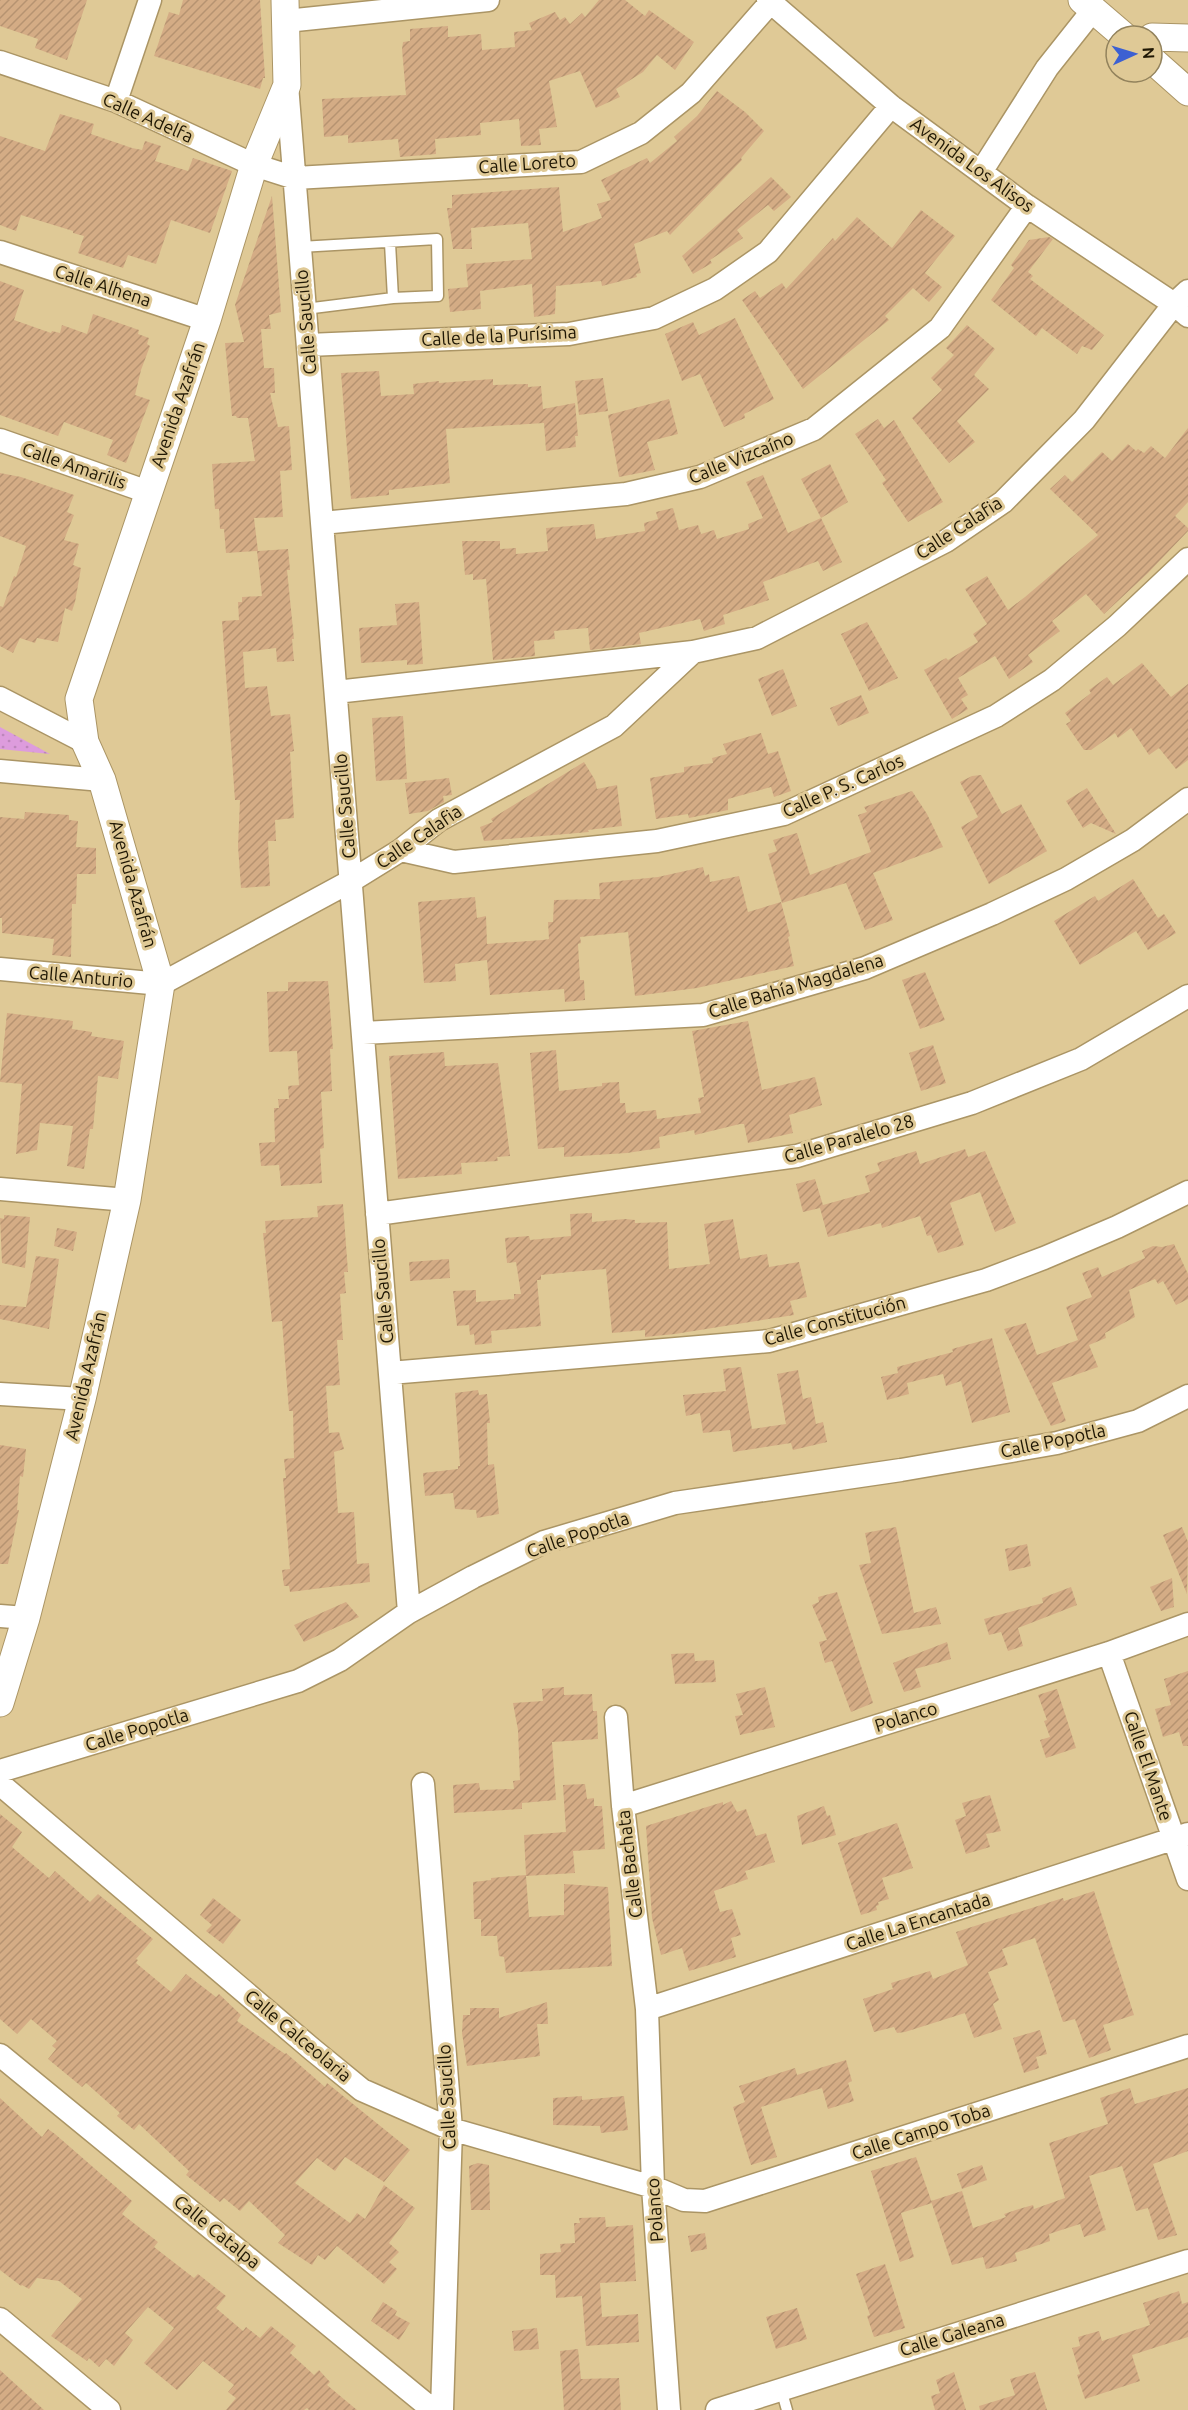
<svg xmlns="http://www.w3.org/2000/svg" width="1188" height="2410" viewBox="0 0 1188 2410" font-family="Ubuntu,sans-serif">
	<style>
		.park { fill: url(#park-dots) }
		.building { fill: url(#building-hatch) }
		.lines { fill: none; stroke-linecap: round; stroke-linejoin: round }
		.service-casing { stroke: #ab9565; stroke-width: 13 }
		.minor-casing { stroke: #ab9565; stroke-width: 25 }
		.tertiary-casing { stroke: #ab9565; stroke-width: 29 }
		.service { stroke: #fff; stroke-width: 10 }
		.minor { stroke: #fff; stroke-width: 22 }
		.tertiary { stroke: #fff; stroke-width: 27 }
		.labels { text-anchor: middle; stroke-width: 6; stroke-linejoin: round; paint-order: stroke }
		.street-label { font-size: 18px; fill: #1f1704; stroke: #dfc996 }
	</style>
	<defs>
		<pattern id="park-dots" width="8" height="8" patternUnits="userSpaceOnUse" patternTransform="scale(1.5)"><rect width="8" height="8" fill="#dd9cdd"/><path d="M2 2h.1M6 6h.1" fill="none" stroke="#bd86bc" stroke-width="1.8" stroke-linecap="round"/></pattern>
		<pattern id="building-hatch" width="6" height="6" patternUnits="userSpaceOnUse" patternTransform="scale(1.5)"><rect width="6" height="6" fill="#d4ac85"/><path d="M-1 1l2-2M0 6l6-6M5 7l2-2" fill="none" stroke="#b69371"/></pattern>
	</defs>
	<rect width="100%" height="100%" fill="#dfc996"/>
	<path class="park" d="M0,727L50,754L0,749Z"/>
	<path class="building" d="M0,0H87L67,60L35,48L38,39L0,26Z
		M183,0H260L265,78H263L260,89L154,56L169,12L179,15Z
		M599,0H625L645,16L649,10L694,42L675,70L657,55L643,72L616,89L620,97L596,108L580,71L549,81L557,127L539,129L541,145L521,146L519,119L480,123L481,135L435,139L436,154L425,155L400,157L398,139L348,143V135L324,137L322,99L406,95L402,49L403,42L410,41V29L448,26V37L481,34L482,50L515,47L514,32L532,30L529,23L555,12L560,20L565,17L570,24L582,13L585,17Z
		M717,91L745,112L764,131L741,158L742,160L670,235L667,231L634,244L641,273L636,274L637,277L602,286L601,281L556,286L555,314L534,317L532,284L480,291L481,309L450,312L448,289L468,287L466,264L532,259L528,223L471,228L472,249H453L447,208H452V195L559,187L563,232L602,218L597,204L611,200L601,180L647,158L650,163L677,141L674,137L697,116Z
		M60,114L94,124L91,134L132,148L142,150L145,141L161,146L155,161L188,171L193,158L232,171L210,233L171,220L156,264L128,255L123,268L78,253L84,236L73,233V231L21,215L16,231L0,225V136L45,151Z
		M771,177L791,197L774,211L768,205L737,230L743,238L710,260L712,263L693,274L682,256Z
		M272,196L281,312L269,315L271,329H261L264,368H274L275,393H270L278,427L289,426L292,470L280,471L283,517L254,518L258,551L288,549L290,570H287L294,639H292L294,661L277,662L276,648L243,652L245,688L267,686L271,716L290,714L294,751L290,752L294,818L275,820L276,841H268L270,886L241,888L238,846L240,800H235L222,621L239,620L238,602H242V597L262,596L257,551L226,553L224,529H220L219,509H215L212,464L255,461L248,418H237L236,416H232L225,343L244,342L235,305Z
		M921,210L955,236L925,273L942,287L929,302L913,288L885,316L889,320L803,389L742,300L755,291L760,298L782,283L786,289L833,238L835,241L857,217L892,248Z
		M1049,237L1053,239L1028,272L1033,276L1030,279L1104,335L1092,350L1082,346L1077,354L1042,328L1036,336L991,300L1014,268L1011,265L1029,240Z
		M0,281L24,290L14,320L51,333L52,331L60,333L62,325L87,334L93,314L139,330L138,334L149,338L147,344L150,346L141,370L135,395L150,400L126,463L107,455L113,440L64,422L58,436L0,415Z
		M735,318L774,399L744,414L745,418L724,427L700,374L682,381L665,334L693,322L699,335Z
		M967,325L995,349L974,375L989,389L957,421L975,442L949,463L912,418L942,390L931,378L954,355L946,348Z
		M379,371L381,396L414,394L413,384L439,381V383L493,379V385L528,384V387L541,386L543,409L575,403L578,436H575L576,447L546,451L544,423L446,429L450,483L389,490V495L351,499L341,373Z
		M603,378L608,411L579,415L575,381Z
		M669,399L678,434L647,442L655,470L619,477L608,415Z
		M878,419L884,428L894,420L943,502L908,522L882,483L886,480L855,434Z
		M1188,428V502L1175,516L1188,528V531L1148,573L1104,614L1086,594L1052,621L1060,631L1028,655L1033,662L1009,679L995,656L958,678L968,695L961,699L968,709L952,719L924,670L946,658L948,660L978,642L973,634L987,624L965,589L987,576L1008,610L1025,597L1098,535L1050,489L1065,475L1072,482L1102,452L1112,461L1128,444L1136,451L1138,449L1144,453L1151,446L1165,458Z
		M830,464L848,502L821,518L801,479Z
		M0,473L21,477L74,495L67,512L74,515L64,540L79,544L73,565L81,568L75,602L72,611L65,608L58,642L37,638L35,643L20,638L13,653L0,646V606L3,607L14,576L16,577L26,546L0,536Z
		M763,475L788,533L821,518L842,562L823,571L818,561L763,582L769,600L723,615L725,624L704,631L700,619L639,633L641,644L590,650L588,628L554,631L555,639L534,641L535,656L493,660L486,579L473,580V574L465,575L462,541H500V549L516,548V554L548,551L546,528L594,524L596,539L645,531L644,523L658,519L656,512L673,508L679,530L698,525L701,534L714,530L717,539L749,529L748,524L763,518L746,482Z
		M419,602L423,664L407,665V660L361,663L359,628L397,625L395,604Z
		M867,622L898,678L869,691L841,634Z
		M1142,663L1171,697L1188,684V760L1176,769L1159,748L1149,755L1131,728L1118,738L1115,733L1091,750H1084L1066,724L1071,721L1065,713L1091,693L1089,690L1107,677L1113,685Z
		M783,669L797,706L772,716L758,679Z
		M861,695L869,713L838,726L830,708Z
		M403,716L407,779L376,781L372,718Z
		M761,733L768,754L778,751L791,791L774,797L771,787L728,799V810L689,818L688,814L656,819L650,778L684,772V767L713,763L712,758L727,754L723,744Z
		M584,762L595,780L597,789L617,785L622,826L588,830L589,832L484,841L480,827L493,822L491,819Z
		M981,775L1002,814L1021,804L1047,851L989,884L961,827L978,817L960,782L972,776Z
		M449,778L452,795L443,796L444,802L428,811L409,814L405,783Z
		M1087,788L1116,834L1091,823L1083,828L1066,801Z
		M912,791L927,814L943,847L873,873L893,920L865,930L846,883L782,903L768,854L777,851L773,840L797,833L810,875L871,852L858,815L867,812L864,807Z
		M25,812L69,815V820L78,821L76,847L96,848V874H77L76,904H72L71,957L52,955L54,939L2,933V918H0V817L24,819Z
		M703,867L705,876L709,874L710,882L739,876L748,912L781,902L790,936L788,937L794,966L697,988L635,996L628,932L580,937L581,943L578,944L580,980H584L585,1000L565,1002L564,989L490,995L487,960L455,964L456,981L424,983L418,902L475,897L477,918L486,916L487,944L543,940L549,939L548,922H553L554,900L600,899L599,883L658,877Z
		M1133,879L1158,918L1164,914L1176,933L1148,950L1136,931L1080,965L1054,921L1095,896L1098,901Z
		M925,972L945,1020L920,1029L902,980Z
		M328,981L333,1049H330L332,1091L321,1092L324,1148L320,1149L322,1183L281,1186L279,1165L261,1166L259,1143L275,1142L274,1108H279L278,1099H289L288,1086L299,1085L297,1051L269,1052L267,992L288,991V982Z
		M7,1013L73,1021L72,1029L92,1032L91,1036L124,1041L118,1079L98,1076L93,1129H90L84,1169L67,1166L73,1126L40,1123L37,1150L16,1154L22,1084L0,1082Z
		M748,1021L762,1090L815,1077L822,1105L789,1115L793,1133L748,1143L744,1124H740L695,1135L694,1130L659,1137L660,1148L627,1153L564,1157V1147L538,1149L530,1053L556,1050L559,1091L602,1086V1083L619,1082L620,1103H625L626,1113L656,1110L657,1119L701,1113L698,1098L704,1097L692,1031Z
		M933,1045L946,1083L921,1091L909,1053Z
		M444,1052L445,1066L498,1063L510,1156L497,1157L498,1161L461,1163L462,1174L398,1179L389,1056Z
		M965,1149L968,1157L985,1151L1016,1223L995,1232L980,1192L950,1203L964,1245L938,1253L931,1235L927,1236L920,1216L882,1228L881,1223L828,1237L820,1208L803,1212L796,1184L815,1179L823,1205L870,1192L865,1176L880,1171L877,1163L916,1151L920,1164Z
		M343,1204L348,1272H344L346,1293L340,1294L343,1340H337L340,1385L326,1386L329,1433L339,1432L344,1449L334,1452L338,1513L354,1512L357,1564L369,1563L370,1582L290,1592L289,1586H284L282,1570L290,1569L283,1478H286L284,1459L294,1458L293,1411H289L282,1321L272,1322L263,1233H266L265,1221L318,1217L317,1206Z
		M592,1213V1222L625,1219L635,1220V1223L667,1222L669,1269L710,1264L704,1224L733,1219L740,1259L767,1254L769,1267L799,1262L807,1297L790,1301L794,1315L675,1334L645,1337V1330L612,1333L606,1269L570,1272L541,1275V1280H537L541,1326L491,1331L492,1343L475,1345L474,1334L470,1335L469,1325L457,1326L453,1291L476,1290V1302L514,1299V1294H521L516,1262L507,1263L505,1238L529,1236L530,1240L571,1236L570,1214Z
		M4,1215L30,1217L25,1268L2,1263L0,1218L4,1219Z
		M57,1228L77,1232L73,1251L54,1246Z
		M1174,1244L1188,1274V1299L1176,1305L1163,1281L1158,1284L1155,1279L1129,1290L1135,1317L1105,1333L1106,1338L1089,1345L1098,1367L1052,1383L1066,1421L1051,1426L1004,1329L1026,1323L1037,1355L1078,1340L1066,1307L1092,1297L1082,1273L1098,1267L1102,1277L1145,1258L1142,1251L1153,1246L1162,1247Z
		M36,1256L59,1259L49,1329L0,1319V1305L26,1307Z
		M449,1259L450,1278L410,1281L409,1262Z
		M992,1338L1010,1412L972,1423L961,1381L946,1386L943,1374L907,1383L909,1394L887,1400L881,1377L898,1373L897,1367L953,1352L952,1349Z
		M741,1367L752,1429L786,1424L777,1374L798,1370L803,1399L811,1397L816,1424L823,1422L827,1442L793,1450L791,1443L733,1452L730,1430L703,1433L700,1413L686,1416L683,1395L726,1391L723,1369Z
		M478,1390L479,1395L487,1394L490,1423H487L488,1465L494,1464L499,1514L477,1518L476,1510L455,1509L453,1493L425,1496L423,1473L458,1469V1466H460L455,1393Z
		M0,1445L26,1449L23,1477L20,1476L17,1510H19L8,1564H0Z
		M896,1527L914,1613L936,1607L941,1624L882,1634L859,1565L871,1563L865,1533Z
		M1182,1527L1188,1542L1187,1594L1163,1535Z
		M1027,1544L1031,1566L1009,1571L1005,1549Z
		M1172,1578L1174,1607L1161,1611L1150,1587Z
		M1071,1587L1077,1605L1018,1628L1023,1646L1008,1651L1001,1632L989,1635L984,1619L1043,1603L1042,1598Z
		M837,1592L873,1703L851,1712L832,1661L825,1663L819,1642L827,1640L812,1605L819,1602L818,1597Z
		M346,1602L359,1617L304,1642L294,1625Z
		M947,1642L951,1659L915,1669L921,1687L904,1692L893,1663Z
		M694,1653L695,1661L714,1660L716,1682L675,1684L671,1654Z
		M1188,1671V1746H1183L1179,1732L1163,1737L1155,1709L1171,1705L1164,1679Z
		M564,1687V1695L592,1694L593,1711H597L598,1739L552,1742L556,1800L522,1803V1809L454,1813L453,1785L479,1783L480,1790L514,1789L513,1781L520,1780L518,1730L513,1703L543,1701L542,1689Z
		M765,1687L775,1727L740,1735L735,1716L743,1715L736,1694Z
		M1057,1689L1076,1748L1046,1758L1040,1740L1050,1737L1044,1721L1047,1720L1038,1695Z
		M585,1784L587,1799L594,1798V1806H602L605,1849L573,1851L575,1873L526,1876L529,1917L564,1915V1884L608,1887L612,1966L506,1973L504,1957L499,1956L497,1936H481V1919H474L473,1882L491,1880V1878L526,1875L524,1835L566,1832L563,1785Z
		M990,1795L1001,1831L986,1834L990,1847L966,1854L955,1820L966,1816L962,1803Z
		M731,1801L737,1812L746,1809L756,1836L766,1833L775,1862L745,1871L748,1879L714,1891L720,1912L732,1909L741,1935L731,1938L736,1957L689,1971L682,1948L661,1955L652,1918L646,1826L723,1802V1805Z
		M824,1806L827,1816L830,1815L836,1835L802,1845L797,1816Z
		M0,1814L22,1832L12,1847L49,1878L55,1871L90,1902L98,1894L153,1939L136,1959L138,1960L136,1963L171,1992L186,1974L216,1997L219,1994L241,2015L237,2021L285,2054L286,2053L325,2087L327,2083L410,2150L384,2182L345,2157L335,2171L317,2158L295,2183L350,2223L357,2213L365,2219L384,2185L415,2208L389,2243L399,2252L389,2262L397,2269L384,2284L337,2246L325,2260L318,2255L312,2265L278,2243L285,2235L249,2201L240,2211L224,2198L220,2202L186,2175L189,2171L139,2124L134,2130L117,2116L120,2113L86,2083L82,2087L48,2059L56,2049L52,2046L57,2041L31,2019L17,2034L0,2019Z
		M897,1823L913,1868L882,1878L889,1899L878,1902L879,1905L876,1906L877,1910L861,1915L838,1843Z
		M1094,1891L1134,2015L1103,2025L1111,2050L1089,2058L1075,2019L1063,2022L1035,1938L1002,1949L1008,1965L988,1972L999,2000L993,2004L1002,2029L974,2038L965,2013L905,2032L897,2033L894,2027L874,2032L863,1999L893,1989L891,1983L930,1971L933,1979L968,1965L956,1932L1063,1898L1064,1901Z
		M213,1898L241,1920L223,1944L206,1931L212,1925L200,1915Z
		M547,2002L548,2024H537L540,2056L467,2066L462,2033L463,2015H470V2008H499V2018Z
		M1040,2030L1047,2054L1036,2057L1039,2068L1024,2073L1013,2038Z
		M846,2060L852,2081L848,2083L854,2101L828,2109L822,2088L761,2107L777,2157L751,2165L733,2107L745,2102L739,2086L795,2068L797,2075Z
		M1130,2088L1135,2104L1188,2088V2151L1153,2164L1177,2235L1158,2240L1148,2208L1136,2211L1122,2166L1089,2176L1106,2230L1084,2237L1080,2224L1049,2234L1050,2241L1015,2253L1017,2261L996,2267L986,2269L983,2257L952,2265L931,2201L962,2191L973,2228L1006,2217L1004,2214L1019,2209L1033,2205L1034,2209L1065,2198L1049,2143L1108,2124L1100,2098Z
		M582,2096V2100L624,2096L628,2130L601,2133L600,2126L553,2125V2098Z
		M0,2098L42,2137L48,2129L55,2134L132,2201L122,2214L158,2242L154,2247L194,2278L198,2274L226,2296L216,2308L243,2331L246,2327L260,2338L271,2326L296,2346L290,2353L314,2375L319,2370L330,2382L327,2385L357,2410H309L307,2408L304,2410H226L236,2398L228,2392L234,2385L203,2361L177,2390L144,2363L174,2328L148,2307L125,2333L133,2340L114,2366L106,2359L99,2367L89,2358L87,2361L51,2336L82,2299L59,2281L37,2278L29,2289L22,2285L21,2286L0,2270Z
		M916,2157L932,2203L901,2213L914,2257L900,2262L871,2171Z
		M478,2163L489,2165L490,2210H471L469,2166Z
		M982,2165L987,2180L962,2189L957,2174Z
		M605,2217L606,2227L633,2225L636,2281L600,2283L602,2317L638,2314L639,2342L586,2346L582,2296L556,2298L555,2275H540V2254L561,2252L560,2244L575,2243L574,2223H580L579,2218Z
		M705,2233L707,2249L691,2252L688,2236Z
		M885,2264L905,2328L874,2337L867,2316L870,2315L856,2274Z
		M1179,2291L1182,2304L1188,2302V2337L1132,2355L1140,2381L1085,2399L1077,2375L1080,2374L1072,2348L1080,2346L1078,2337L1099,2331L1102,2341L1150,2325L1143,2303Z
		M383,2302L397,2311L395,2315L410,2323L399,2340L371,2321Z
		M797,2308L807,2339L776,2349L766,2317Z
		M537,2328L539,2349L514,2351L512,2331Z
		M578,2349L581,2379L619,2378L621,2410H564L560,2351Z
		M0,2370L44,2410H0Z
		M954,2372L966,2410H935L931,2396L940,2393L936,2380Z
		M1035,2372L1047,2410H980L979,2406L1015,2395L1010,2379Z"/>
	<g class="lines">
		<defs>
			<path id="service" d="M390,243L393,298
				M300,247L437,239L438,296L393,298L305,309
				M781,2389L787,2410"/>
			<path id="minor" d="M768,0L891,106L1027,206L1174,304L1188,316
				M286,21L488,0
				M0,62L116,101L254,165L295,178L581,162L641,133L691,93L770,3
				M287,85L409,1612
				M116,101L150,0
				M981,172L1047,68L1093,10
				M0,252L207,320
				M308,345L569,334L654,318L715,289L768,252L891,106
				M0,440L148,492
				M322,523L626,494L700,477L814,429L940,328L1027,206
				M336,692L693,652L757,638L946,541L1003,502L1084,420L1174,304L1188,291
				M0,698L85,742
				M0,771L102,780
				M401,850L454,862L657,841L784,814L996,716L1052,680L1117,626L1188,559
				M0,969L161,984L351,881L401,850L439,820L614,726L693,652
				M363,1033L703,1015L865,968L992,914L1066,879L1133,840L1188,799
				M0,1189L127,1200
				M377,1214L797,1156L972,1103L1081,1059L1188,996
				M390,1373L769,1341L986,1280L1044,1258L1117,1227L1188,1192
				M0,1394L82,1399
				M0,1616L26,1618
				M1109,1653L1188,1879
				M616,1717L623,1806L647,2009L653,2187L669,2410
				M0,1771L298,1681L340,1660L409,1612L473,1577L544,1542L675,1503L901,1470L1057,1443L1138,1421L1188,1396
				M0,1784L313,2050L362,2090L451,2129L653,2187L684,2200L705,2201L1188,2046
				M423,1784L451,2129L442,2410
				M623,1806L1109,1653L1188,1624
				M647,2009L1188,1834
				M0,2055L433,2410
				M0,2319L109,2410
				M717,2410L1188,2261"/>
			<path id="tertiary" d="M1082,0L1124,36
				M1152,37L1188,38
				M1152,60L1188,92
				M0,1703L26,1618L82,1399L127,1200L161,984L102,780L85,742L79,699L207,320L254,165L287,85L285,0"/>
		</defs>
		<use href="#service" class="service-casing"/>
		<use href="#minor" class="minor-casing"/>
		<use href="#tertiary" class="tertiary-casing"/>
		<use href="#service" class="service"/>
		<use href="#minor" class="minor"/>
		<use href="#tertiary" class="tertiary"/>
	</g>
	<g class="labels">
		<g class="street-label">
			<text transform="translate(148 118) rotate(24)" y="6">Calle Adelfa</text>
			<text transform="translate(527 164) rotate(-4)" y="6">Calle Loreto</text>
			<text transform="translate(972 165) rotate(36)" y="6">Avenida Los Alisos</text>
			<text transform="translate(103 286) rotate(18)" y="6">Calle Alhena</text>
			<text transform="translate(306 322) rotate(-95)" y="6">Calle Saucillo</text>
			<text transform="translate(499 336) rotate(-3)" y="6">Calle de la Purísima</text>
			<text transform="translate(178 405) rotate(-71)" y="6">Avenida Azafrán</text>
			<text transform="translate(741 458) rotate(-22)" y="6">Calle Vizcaíno</text>
			<text transform="translate(74 466) rotate(19)" y="6">Calle Amarilis</text>
			<text transform="translate(959 528) rotate(-33)" y="6">Calle Calafia</text>
			<text transform="translate(843 786) rotate(-24)" y="6">Calle P. S. Carlos</text>
			<text transform="translate(345 806) rotate(-95)" y="6">Calle Saucillo</text>
			<text transform="translate(419 837) rotate(-34)" y="6">Calle Calafia</text>
			<text transform="translate(133 884) rotate(74)" y="6">Avenida Azafrán</text>
			<text transform="translate(81 977) rotate(5)" y="6">Calle Anturio</text>
			<text transform="translate(796 986) rotate(-17)" y="6">Calle Bahía Magdalena</text>
			<text transform="translate(849 1139) rotate(-16)" y="6">Calle Paralelo 28</text>
			<text transform="translate(383 1291) rotate(-95)" y="6">Calle Saucillo</text>
			<text transform="translate(835 1321) rotate(-15)" y="6">Calle Constitución</text>
			<text transform="translate(86 1376) rotate(-77)" y="6">Avenida Azafrán</text>
			<text transform="translate(1053 1441) rotate(-12)" y="6">Calle Popotla</text>
			<text transform="translate(578 1535) rotate(-19)" y="6">Calle Popotla</text>
			<text transform="translate(906 1717) rotate(-17)" y="6">Polanco</text>
			<text transform="translate(137 1730) rotate(-17)" y="6">Calle Popotla</text>
			<text transform="translate(1148 1766) rotate(71)" y="6">Calle El Mante</text>
			<text transform="translate(630 1864) rotate(-97)" y="6">Calle Bachata</text>
			<text transform="translate(918 1922) rotate(-18)" y="6">Calle La Encantada</text>
			<text transform="translate(298 2036) rotate(40)" y="6">Calle Calceolaria</text>
			<text transform="translate(447 2097) rotate(-93)" y="6">Calle Saucillo</text>
			<text transform="translate(921 2132) rotate(-18)" y="6">Calle Campo Toba</text>
			<text transform="translate(655 2210) rotate(-94)" y="6">Polanco</text>
			<text transform="translate(217 2232) rotate(39)" y="6">Calle Catalpa</text>
			<text transform="translate(952 2335) rotate(-17)" y="6">Calle Galeana</text>
		</g>
	</g>
	<g transform="translate(1134 54) rotate(86)"><circle r="28" fill="#dfc996" stroke="#92825c" stroke-width="1.5"/>
	<path d="M0-4.5L10 22L0 15L-10 22Z" fill="#3c60d2"/>
	<text y="-9" font-size="16" font-weight="bold" text-anchor="middle" fill="#1f1704">N</text>
	</g>
</svg>
